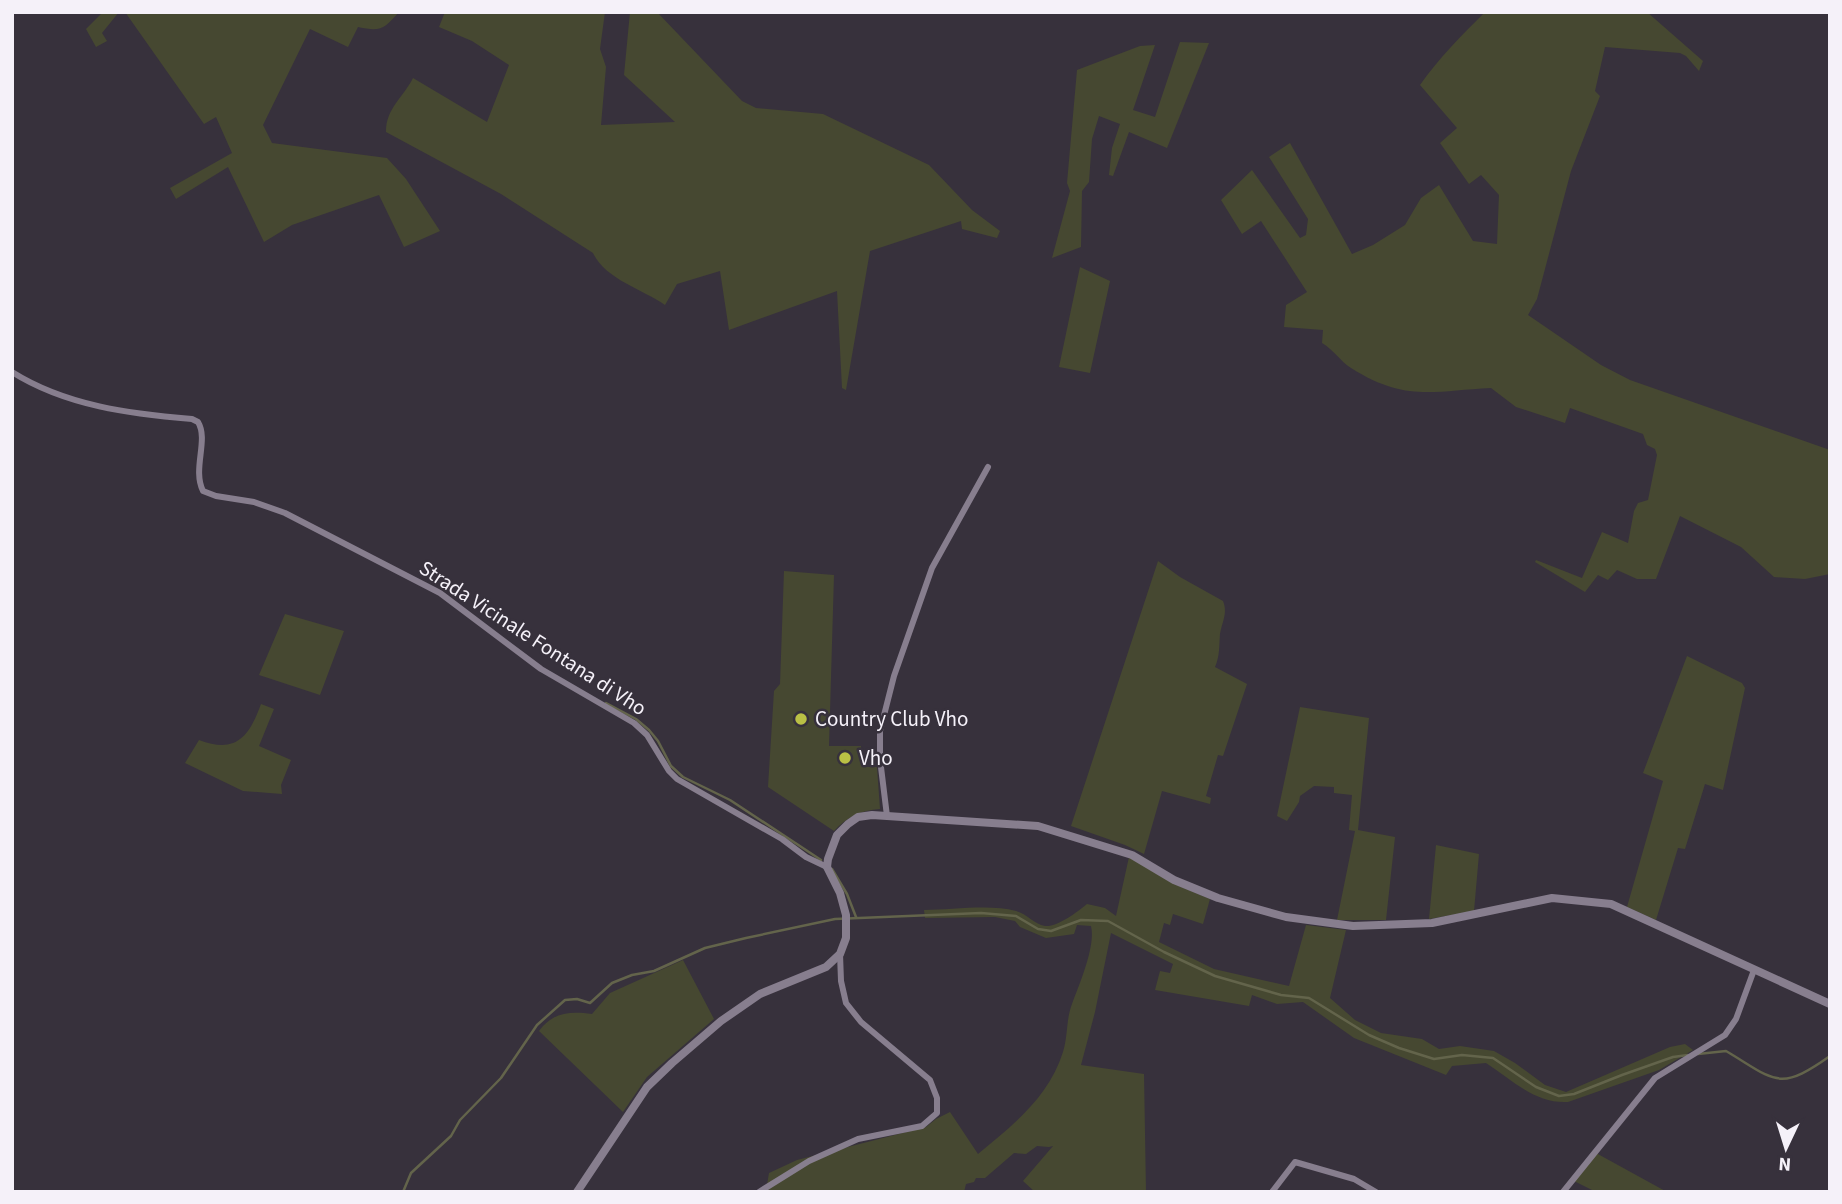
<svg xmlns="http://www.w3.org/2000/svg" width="1842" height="1204" viewBox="0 0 1842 1204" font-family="'Source Sans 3',sans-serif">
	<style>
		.green { fill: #464831 }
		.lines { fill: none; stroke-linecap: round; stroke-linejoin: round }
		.stream { stroke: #63644b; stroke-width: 2.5 }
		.minor { stroke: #877e8e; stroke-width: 6 }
		.tertiary { stroke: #877e8e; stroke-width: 8 }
		.poi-dot { fill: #bac045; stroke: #37313c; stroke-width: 2.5 }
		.labels { text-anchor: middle; stroke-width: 5; stroke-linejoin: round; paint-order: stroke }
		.street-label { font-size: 21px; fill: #f5f1f9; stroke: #37313c }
		.poi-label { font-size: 21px; fill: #f5f1f9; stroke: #37313c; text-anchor: start }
	</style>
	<rect width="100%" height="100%" fill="#37313c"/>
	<path class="green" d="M103,12H119L102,33L107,41L96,47L86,29Z
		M125,12H399C384,29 381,32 358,27L348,47L310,29L263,125L272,143L387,158L406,179L440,231L404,247L379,195L292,225L264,242L228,167L176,199L170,188L232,153L216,117L204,124Z
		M445,12H605L600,49L606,67L601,125L675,122L624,75L630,12H657L742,101L756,108L823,114L929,165L972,210L1000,231L997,238L962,229L961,221L870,251L846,390L842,388L837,291L729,330L720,271L677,284L665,305C642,289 605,279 593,253L501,194L386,132C386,108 403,98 413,78L487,122L509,65L472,41L439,27Z
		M1485,12H1647L1703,61L1699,71L1686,56L1680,53L1605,47L1595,91L1600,96L1571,171L1537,299L1528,315L1601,365L1630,380L1830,450V574L1805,579L1774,577L1741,547L1680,516L1656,579H1637L1617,570L1608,580L1598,575L1585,592L1535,562L1536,560L1582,578L1602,532L1628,543L1634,511L1638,503L1648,500L1657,455L1655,449L1647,445L1643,434L1570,408L1565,423L1516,407L1491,388C1432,391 1405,402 1351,368C1340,361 1334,350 1322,343L1323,330L1284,327L1286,305L1307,292L1261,221L1242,234L1221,200L1252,170L1300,238L1306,235L1308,219L1269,157L1290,143L1352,254L1373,245L1405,225L1421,198L1439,185L1473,241L1497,244L1499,195L1481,175L1469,184L1440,143L1457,128L1420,85C1439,58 1462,35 1485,12Z
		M1180,42L1209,43L1167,148L1129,132L1113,176L1109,175L1112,148L1120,124L1099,116L1092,139L1089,182L1082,191L1081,247L1052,258L1070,191L1067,183L1077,70L1140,46L1155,45L1133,110L1155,117Z
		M1080,267L1110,281L1090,373L1059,367Z
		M1158,561L1180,577L1223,601C1228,613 1222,622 1220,634C1219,646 1220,655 1215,667L1247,684L1223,756L1218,755L1206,796L1211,798L1210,804L1162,791L1144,854L1125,845L1071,826Z
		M784,571L834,575L829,746H861L862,767H877L880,809C861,810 847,817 834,831L768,787L774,691L780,684Z
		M285,614L344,631L320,695L259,675Z
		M1687,656L1742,683L1745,688L1723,790L1705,784L1685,849L1678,848L1656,920L1627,907L1663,781L1643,773Z
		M261,704L274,709L259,746L291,760L281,785L282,794L243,791L185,763L199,740C236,754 249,737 261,704Z
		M1300,707L1369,718L1358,830L1395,837L1386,920H1337L1355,831L1349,830L1352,795L1334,793V787L1314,786L1300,796L1299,802L1287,821L1277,816Z
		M1436,845L1479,854L1474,911L1429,919Z
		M1129,857L1177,885L1210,899L1203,924L1173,914L1170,925L1164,923L1159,942L1214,969L1289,986L1306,925L1346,930L1330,998L1355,1020L1381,1033L1422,1039L1439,1049L1460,1046L1494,1051L1515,1063L1545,1085L1566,1092L1670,1047L1685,1044L1693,1050L1659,1070L1568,1102C1535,1104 1511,1079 1486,1063L1452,1066L1446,1075L1354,1038L1303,1002L1277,1004L1252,995L1249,1006L1155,990L1160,971L1170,973L1173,964L1111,933L1095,1012L1081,1065L1144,1074L1146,1192H1035L1023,1181L1053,1146L1049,1147L1037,1146L1026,1154L1014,1153L985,1178H976L974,1182L966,1184L964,1192H762L767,1185L769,1173L797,1160L926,1127L936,1119L950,1112L978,1154C1013,1125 1049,1097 1063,1052C1068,1036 1066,1019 1072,1004C1079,985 1096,946 1091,926L1077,925L1074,934L1046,938L1020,927L1015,921L995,917L925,918L924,910C952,910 990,904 1016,911C1027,914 1034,924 1045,926C1058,927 1077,912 1087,904L1105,908L1116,916Z
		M683,960L714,1019L647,1077L623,1112L539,1031C553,1012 570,1011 592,1014L610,993Z
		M1596,1153L1667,1192H1596L1574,1181Z"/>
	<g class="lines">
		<path class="stream" d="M606,703L636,719L649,730L658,741L671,766L683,777L730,800L821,860
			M832,869L847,894L856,917
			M1698,1054L1726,1051C1775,1080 1778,1093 1830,1056
			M403,1192L411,1173L451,1136L460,1120L501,1078L537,1025L565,1000L577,999L590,1003L612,983L632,975L654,971L705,948L746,938L835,919L981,913L1016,916L1038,929L1051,931L1081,920L1108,921L1164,952L1215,976L1281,995L1309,998L1369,1035L1399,1048L1434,1059L1462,1055L1493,1058L1536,1087L1559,1096L1574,1094L1622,1075L1673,1057L1688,1055"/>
		<path class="minor" d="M12,372C66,406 131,414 192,419L198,422C209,440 192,469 203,491L216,496L254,502L285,513L440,593L541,669L634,723L647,735L669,771L677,779L782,839L806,857L827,867
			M887,816L880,759V731L894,676L932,568L988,467
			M759,1192L809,1161L858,1139L922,1126L937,1113V1098L930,1080L861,1022L846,1003L841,981L840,954
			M1272,1192L1295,1162L1354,1179L1376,1192
			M1563,1192L1655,1078L1725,1035L1736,1019L1754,970"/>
		<path class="tertiary" d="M577,1192L647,1087L672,1063L721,1021L760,994L826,967L840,954L846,938V915L840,893L827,867L828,859L837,835L848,824L858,817L872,815L1038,826L1132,855L1174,880L1218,898L1286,917L1353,926L1432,923L1552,898L1611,904L1830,1004"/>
	</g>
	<g class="poi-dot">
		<circle cx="801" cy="719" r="7"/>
		<circle cx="845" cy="758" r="7"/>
	</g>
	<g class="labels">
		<g class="street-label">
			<text transform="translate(533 638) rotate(33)" y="7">Strada Vicinale Fontana di Vho</text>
		</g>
		<g class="poi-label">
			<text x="815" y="726">Country Club Vho</text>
			<text x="859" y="765">Vho</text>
		</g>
	</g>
	<rect width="1842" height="1204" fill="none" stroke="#f5f1f9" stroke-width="28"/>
	<g transform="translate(1786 1148) rotate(184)" stroke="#37313c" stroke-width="5" paint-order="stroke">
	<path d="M0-5L12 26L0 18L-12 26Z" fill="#f5f1f9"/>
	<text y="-10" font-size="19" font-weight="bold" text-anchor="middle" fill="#f5f1f9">N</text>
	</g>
</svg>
